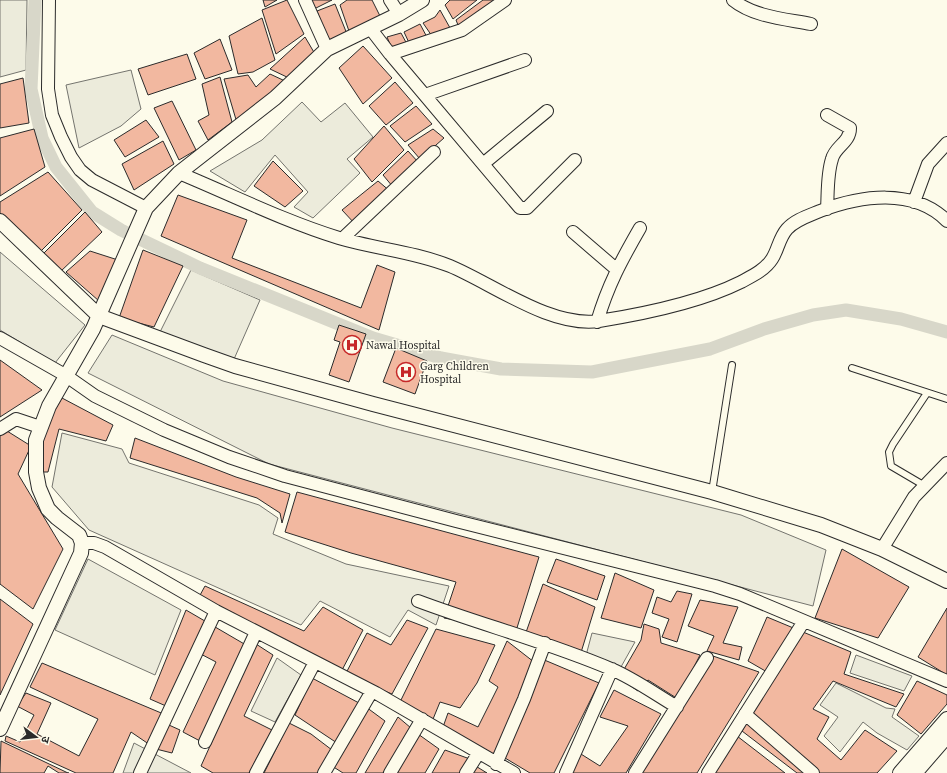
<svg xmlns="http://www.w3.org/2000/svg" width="947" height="773" viewBox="0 0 947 773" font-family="'Source Serif 4','Noto Sans Devanagari',serif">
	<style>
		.green { fill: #ecebdb; stroke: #74746e }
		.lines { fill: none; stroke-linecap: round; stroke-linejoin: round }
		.canal { stroke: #d8d7c9; stroke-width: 13 }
		.building { fill: #f2b8a0; stroke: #2b2b2b }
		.service-casing { stroke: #2b2b2b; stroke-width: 8 }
		.minor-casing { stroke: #2b2b2b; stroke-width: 14 }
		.tertiary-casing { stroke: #2b2b2b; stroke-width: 16 }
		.service { stroke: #fdfbea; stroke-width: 6 }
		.minor { stroke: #fdfbea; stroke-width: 12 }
		.tertiary { stroke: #fdfbea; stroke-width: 14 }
		.labels { text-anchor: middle; stroke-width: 3; stroke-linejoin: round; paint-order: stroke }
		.poi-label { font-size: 11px; fill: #2b2b2b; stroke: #fdfbea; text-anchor: start }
	</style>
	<rect width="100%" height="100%" fill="#fdfbea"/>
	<path class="green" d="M0,0H27L26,70L0,77Z
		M131,70L141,109L121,126L79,148L66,85Z
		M302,102L321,122L345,103L373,137L347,159L360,173L313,218L294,207L308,192L275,155L245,192L210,171L262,140Z
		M0,252L85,325L55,363L0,330Z
		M191,270L260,300L231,366L159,334Z
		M112,335L223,381L392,428L741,515L826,550L813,606L269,464L88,373Z
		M62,433L122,449L129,463L259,505L278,518L273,534L346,564L449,586L436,625L408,610L390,637L320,601L301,625L89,530L52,487Z
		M88,559L181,610L155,675L55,630Z
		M592,633L635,642L617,674L584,663Z
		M856,655L912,676L904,691L850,673Z
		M277,658L301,675L275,722L251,711Z
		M836,683L886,708L895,709L892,717L919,736L907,750L877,733L863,722L840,752L824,736L838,717L820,705Z
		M134,743L191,773H123Z"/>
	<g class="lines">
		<path class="canal" d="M35,0L31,89L42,138L56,167L92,212L121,230L200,268L373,338L441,358L501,369L592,372L710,349L764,329L813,315L846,310L901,319L947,332"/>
	</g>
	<path class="building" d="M263,0H277L265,7Z
		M287,0L304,34L276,54L262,10Z
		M309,0H332L312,10Z
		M347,0H372L382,20L351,37L340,5Z
		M450,0H477L453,19L445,5Z
		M483,0H493L495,3L460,30L456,20Z
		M335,4L347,34L329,46L317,11Z
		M440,10L454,35L434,39L423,23L435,17Z
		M262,18L275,60L253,72L238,74L229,36Z
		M420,24L429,41L411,47L404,32Z
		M401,33L408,46L393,51L387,37Z
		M305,37L315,54L291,79L270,69Z
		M220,39L232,70L205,79L194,53Z
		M363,46L392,78L363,104L339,68Z
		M187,54L196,79L148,95L138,69Z
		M270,74L285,81L237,123L224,79L248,75L256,87Z
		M220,77L232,122L208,140L198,121L209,115L202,84Z
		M23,78L29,123L0,128V84Z
		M395,82L413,103L386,125L369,106Z
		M172,101L196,150L179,160L154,108Z
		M416,106L432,124L405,142L390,126Z
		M146,120L159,137L125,157L114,140Z
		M384,126L404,150L372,182L354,159Z
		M34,129L45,167L0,196V138Z
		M433,129L444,138L420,159L408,145Z
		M163,141L174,164L134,190L122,164Z
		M408,151L419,163L393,187L383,175Z
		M273,161L303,191L285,207L254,186Z
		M48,172L82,210L39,253L0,213V202Z
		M378,181L391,192L356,225L342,210Z
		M178,195L247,220L232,258L361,308L377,265L395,272L379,330L161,236Z
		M85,212L102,232L60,272L43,254Z
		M143,250L183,266L154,327L119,318Z
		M90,251L118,260L99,301L66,272Z
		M339,325L366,334L349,382L329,375L340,342L334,340Z
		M396,348L427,361L415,394L383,382Z
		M0,360L42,390L0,417Z
		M62,398L113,425L106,441L59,429L48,472H40L42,431Z
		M7,431L31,446L18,474L63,549L33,609L0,584V436Z
		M135,438L236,477L290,494L282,523L280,513L257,498L130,458Z
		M297,492L539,557L516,631L444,618L456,582L351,553L285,532Z
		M842,549L909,587L878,638L815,618Z
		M556,559L605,576L597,600L547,582Z
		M615,573L654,590L641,628L601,618Z
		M543,584L595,607L579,659L524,638Z
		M205,586L304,631L323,607L363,630L341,672L199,597Z
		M677,591L692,594L677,642L662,637L669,619L652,613L657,597L671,602Z
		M0,599L33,624L0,695Z
		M700,600L738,607L723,643L742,647L739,660L707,651L714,636L688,626Z
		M947,608V675L918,657Z
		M186,610L246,645L200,741L183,732L216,662L195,651L166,706L150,699Z
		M767,617L851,652L844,674L904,694L896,707L833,681L813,709L829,717L817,739L841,760L865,730L897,751L877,773H797L742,731L774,676L748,661Z
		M407,620L428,628L392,694L345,675L367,633L391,645Z
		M644,624L659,629L661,643L700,655L678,699L648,680L638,691L619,678L641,640Z
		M436,629L495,645L477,683L460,708L440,702L431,724L400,702Z
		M507,641L534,662L494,756L443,727L448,713L478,727L498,687L489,681Z
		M256,644L273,655L244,716L272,730L249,773H213L201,766Z
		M713,656L759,672L697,773H638Z
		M542,659L599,683L554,773H530L505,758Z
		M42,663L166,715L160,721L180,730L172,753L156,749L131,732L113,773H76L5,741L6,736L20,742L34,715L17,706L26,693L51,703L37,734L79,756L98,719L30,687Z
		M312,678L359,703L337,743L295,715Z
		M917,681L947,695V704L921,734L897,715Z
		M614,690L661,714L626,773H562L573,749L600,766L628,726L600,717Z
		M366,707L385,721L356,773H343L332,766Z
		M398,717L411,728L383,773H365Z
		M289,723L311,734L332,750L318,773H264Z
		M418,734L439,749L425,773H395Z
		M737,736L785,773H713Z
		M1,741L68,773H69H59L48,766L44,773H0Z
		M445,750L470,759L462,773H432Z
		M474,765L487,773H469Z"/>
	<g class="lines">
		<defs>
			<path id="service" d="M852,368L947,399
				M925,486L891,466L889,452L893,444L927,393
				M712,492L732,365"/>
			<path id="minor" d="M49,0L48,89L52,115L61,137L71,157L80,170L92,180L146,208
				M305,0L327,49
				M390,0L399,14
				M733,0C754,17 786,19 811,24
				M370,28L390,54L462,30L505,0
				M390,54L520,208H527L575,160
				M425,95L525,60
				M827,115L850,128C850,143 835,146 832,159C827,174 828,193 827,209
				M483,164L547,111
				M179,173C232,195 284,221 339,238C376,249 412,251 450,266C493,284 551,328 599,321C643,314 701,302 741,282C752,276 765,270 772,259C778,250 779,238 787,229C795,220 808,216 820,211C860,196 913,187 947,221
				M914,202L928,164L947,143
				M573,232L616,269
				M342,239L434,152
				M597,322C608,285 621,261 640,228
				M0,338L65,375L95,396L164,430L229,457L285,476L456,521L715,586L740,594L947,681
				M0,429L16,419L40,427
				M82,543H94L105,547L216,611L376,693L514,773
				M882,549L914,497L947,463
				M418,601C482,625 548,642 611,669C633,678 655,694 677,707
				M745,714L813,773
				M205,742L256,632
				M496,764L524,699L545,643
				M140,773L216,611
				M256,773L315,662
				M324,773L372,691
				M390,773L422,719
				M466,773L478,754
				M566,773L612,669
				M635,773L707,658
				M708,773L804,621"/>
			<path id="tertiary" d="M0,221L99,316L204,355L235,366L373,404L712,492L821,525L882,549L947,581
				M0,729L81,553L82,543L79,535L57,518L48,509L39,488L36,472V440L49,406L93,329L146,208L179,173L275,98L327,49L399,14L422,0
				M900,773L947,719
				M915,773L947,736"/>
		</defs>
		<use href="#service" class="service-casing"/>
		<use href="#minor" class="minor-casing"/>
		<use href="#tertiary" class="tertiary-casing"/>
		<use href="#service" class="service"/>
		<use href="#minor" class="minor"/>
		<use href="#tertiary" class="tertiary"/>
	</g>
	<defs>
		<symbol id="hospital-ring" viewBox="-11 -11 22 22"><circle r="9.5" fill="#fdfbea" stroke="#c62828" stroke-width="1.5"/><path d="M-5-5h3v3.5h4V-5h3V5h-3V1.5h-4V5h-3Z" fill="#c62828"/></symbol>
	</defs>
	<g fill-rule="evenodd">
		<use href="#hospital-ring" x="341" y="334" width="22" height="22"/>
		<use href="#hospital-ring" x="395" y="361" width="22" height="22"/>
	</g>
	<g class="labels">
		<g class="poi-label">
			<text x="366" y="349">Nawal Hospital</text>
			<text x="420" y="370">Garg Children<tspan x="420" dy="13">Hospital</tspan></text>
		</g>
	</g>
	<g transform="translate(36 737) rotate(105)" stroke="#fdfbea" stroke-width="3" paint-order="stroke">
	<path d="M0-3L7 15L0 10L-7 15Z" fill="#2b2b2b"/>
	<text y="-6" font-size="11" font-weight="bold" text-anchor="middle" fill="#2b2b2b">उ</text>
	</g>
</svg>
